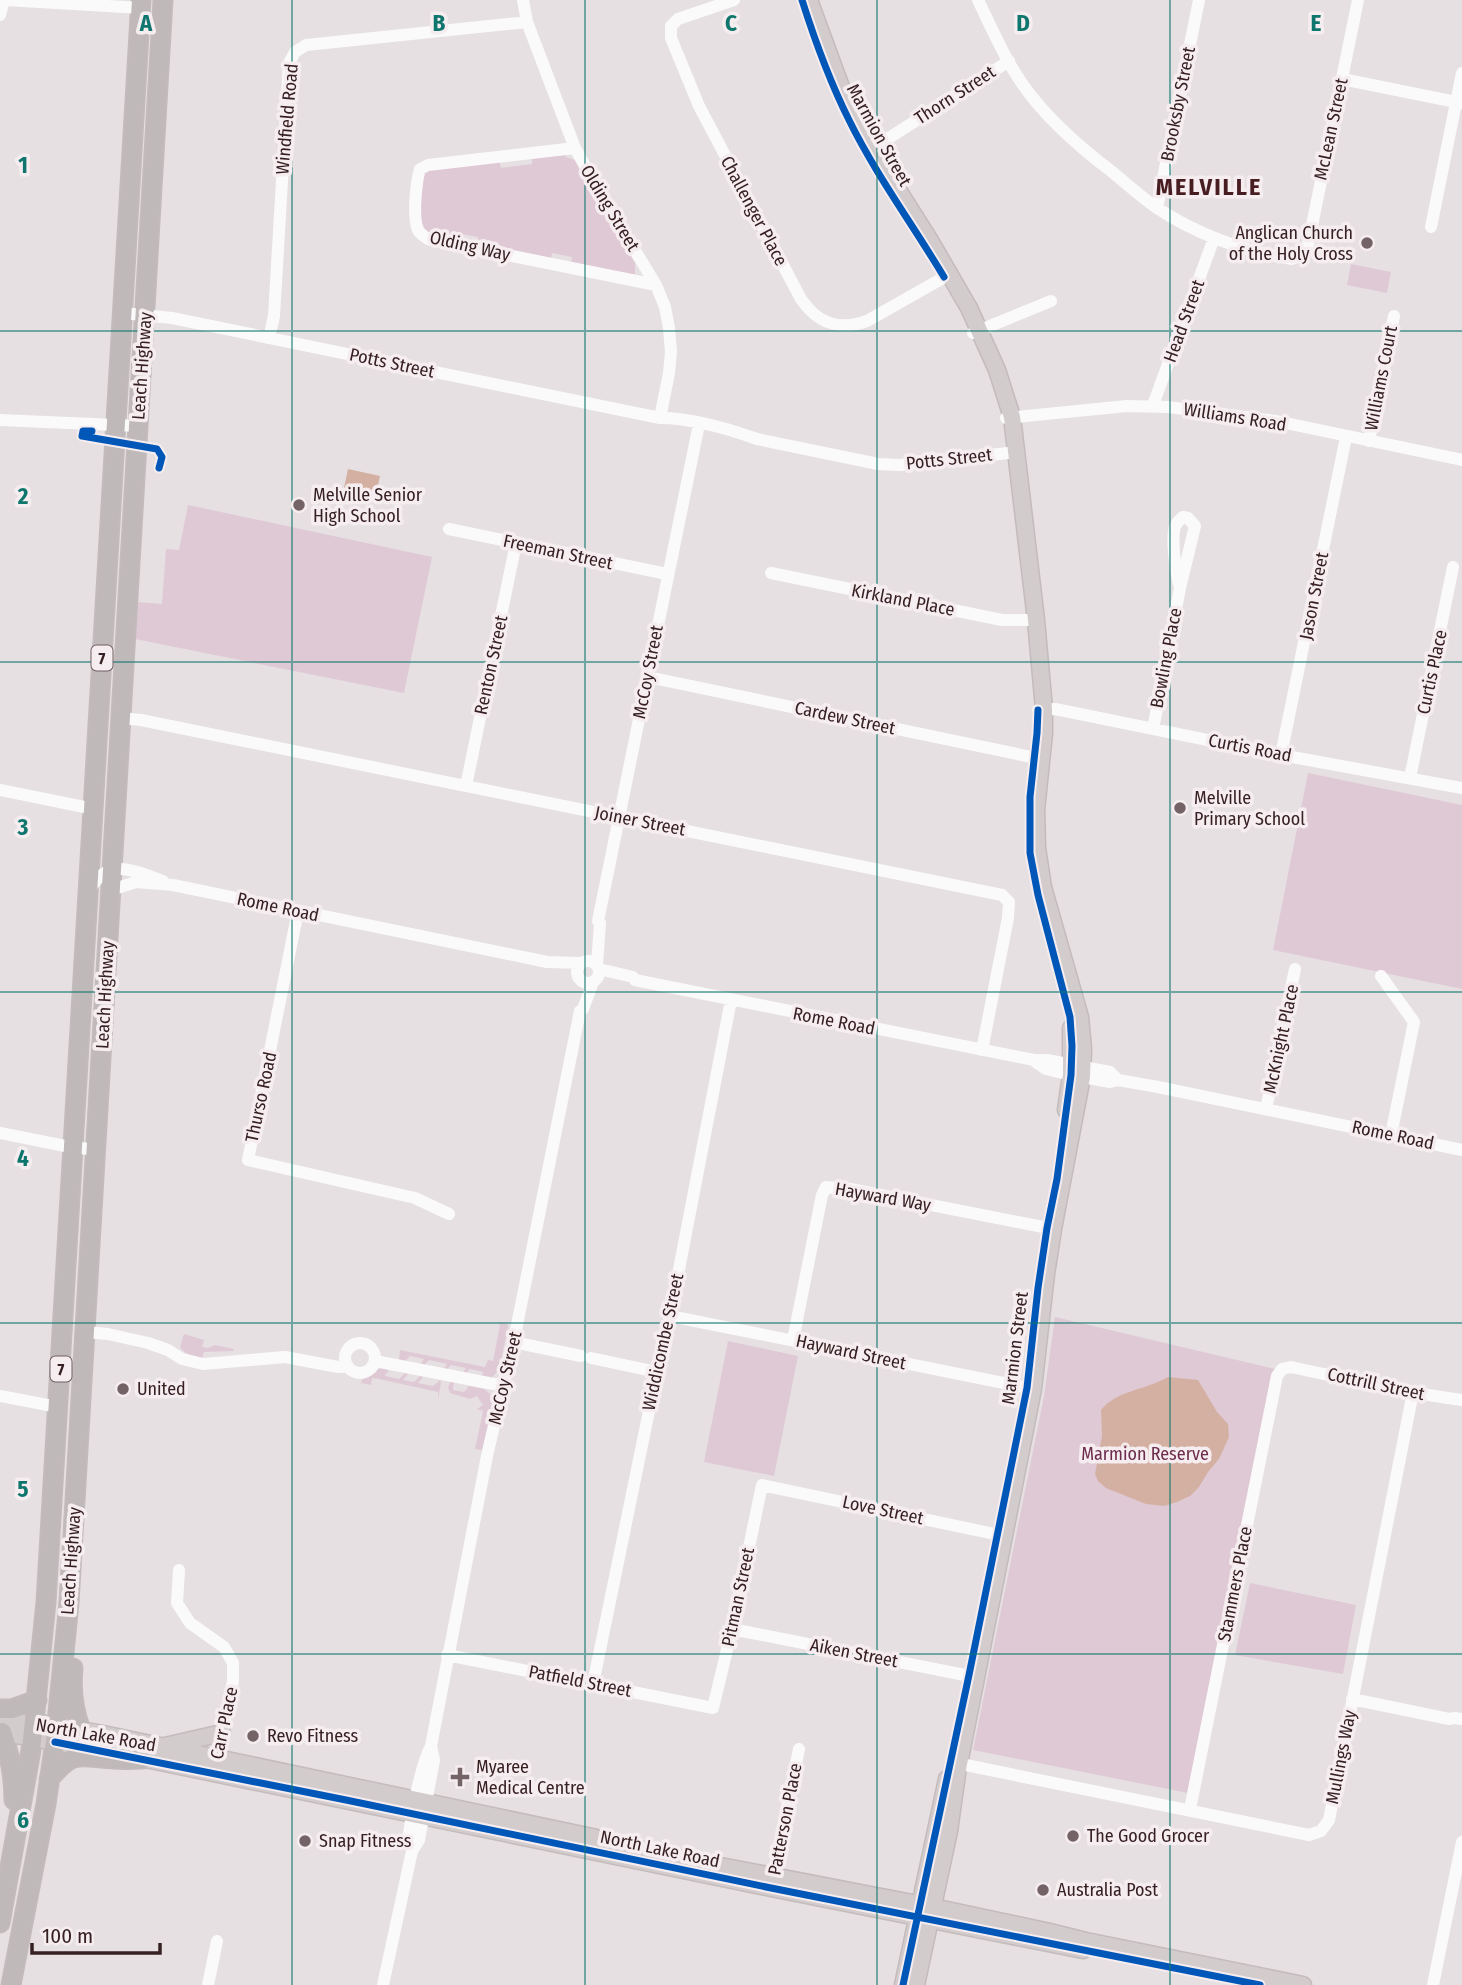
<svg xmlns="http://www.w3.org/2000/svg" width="1462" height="1985" viewBox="0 0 1462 1985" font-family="'Fira Sans Condensed',sans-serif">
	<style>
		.green { fill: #dfc9d5 }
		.water { fill: #d4b0a2 }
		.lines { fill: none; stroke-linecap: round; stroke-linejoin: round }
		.major-casing { stroke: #c3bbbc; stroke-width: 19 }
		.highway-casing { stroke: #c3bbbc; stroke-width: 21 }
		.minor { stroke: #fbfafb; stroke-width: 12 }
		.major { stroke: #d3cccd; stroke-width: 16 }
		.highway { stroke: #c0b9ba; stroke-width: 18 }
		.cycleway-casing { stroke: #f6edf0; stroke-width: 11 }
		.cycleway { stroke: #0057b8; stroke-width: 7 }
		.grid { fill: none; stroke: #0f766e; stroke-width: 2; stroke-opacity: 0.55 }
		.poi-dot { fill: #746366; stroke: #f6edf0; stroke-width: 2.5 }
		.labels { text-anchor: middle; stroke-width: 7; stroke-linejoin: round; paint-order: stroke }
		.shield { fill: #f6edf0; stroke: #705e60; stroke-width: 2 }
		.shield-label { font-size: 16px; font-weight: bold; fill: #372023 }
		.street-label { font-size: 18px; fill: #372023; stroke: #f6edf0 }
		.poi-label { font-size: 18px; fill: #372023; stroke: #f6edf0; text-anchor: start }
		.park-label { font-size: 18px; fill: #6c2c4b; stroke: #f6edf0 }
		.district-label { font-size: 24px; font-weight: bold; letter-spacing: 2px; fill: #481d22; stroke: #f6edf0 }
		.grid-label { font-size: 23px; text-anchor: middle; font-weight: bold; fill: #0f766e; stroke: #f6edf0; stroke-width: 7; stroke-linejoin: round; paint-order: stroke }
	</style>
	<rect width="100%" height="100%" fill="#e6e0e2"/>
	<path class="green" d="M565,154L566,157L575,160L597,202L635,263V274L631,275L571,263L572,257L552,253L551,259L478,245V237L462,234L460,241C450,239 437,238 428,232C417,224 419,191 423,178C424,174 426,173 429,170L499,161L501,168L532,164V157Z
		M1351,264L1391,272L1387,293L1347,285Z
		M188,505L432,557L404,693L135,639L137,602L162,604L166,549L179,550Z
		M1308,773L1462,805V989L1273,950Z
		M1055,1317L1275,1369L1188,1793L973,1750L1044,1396Z
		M498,1322L507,1324L508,1327L499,1370L491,1378H480L484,1372L470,1369L464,1375L462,1374L466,1368L451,1365L445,1371L443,1370L447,1364L429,1360L423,1366L420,1365L424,1359L410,1356L404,1362L399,1360L400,1350L485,1367L488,1360L493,1361L500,1325Z
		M184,1334L204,1340L202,1347L208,1348L215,1345L234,1349L233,1351L204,1352L202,1358C193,1355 185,1355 180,1347Z
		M728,1341L798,1356L774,1476L704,1462Z
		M383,1368L389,1370L385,1375V1376L399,1379L405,1373L408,1374L403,1380L414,1382L420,1376L423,1377L418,1383L433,1386L440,1380L441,1383L438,1399V1392L379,1379L372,1378L371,1385L361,1383C364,1374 375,1369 383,1368Z
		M451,1381H454L453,1390L464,1392L469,1386L484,1389L490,1394L493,1405L482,1450L475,1449L483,1411L477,1409L483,1405L477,1396L470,1399L450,1393L448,1387Z
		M1250,1583L1356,1605L1343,1674L1235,1655Z"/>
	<path class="water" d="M348,469L380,476L376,495L344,488Z
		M1168,1377L1198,1380L1217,1412L1228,1424L1229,1437L1219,1459L1208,1472L1199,1487L1190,1496L1177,1502L1164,1506L1146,1504L1106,1488L1098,1481L1095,1474L1102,1436L1101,1410C1117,1390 1146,1390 1168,1377Z"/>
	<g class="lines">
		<defs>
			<path id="major" d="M809,0L841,87L855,118L872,149L929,239L969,308L997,370L1012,417L1036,620L1044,709V733L1036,810L1037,848L1043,887L1080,1017L1083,1049L1082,1077L1053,1229L1046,1274L1033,1389L957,1774L949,1831L916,1985
				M1066,1110L1071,1075V1028
				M0,1719L23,1723L35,1722L103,1734L592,1837L658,1854L933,1907L1050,1932L1086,1941L1303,1985
				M0,1732L105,1751
				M165,1746L222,1733
				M131,1756L771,1888L1083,1950
				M903,1985L947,1779"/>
			<path id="highway" d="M73,1668C71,1689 73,1710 81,1730
				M0,1709H12L37,1700
				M2,1732C10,1755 14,1776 14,1800
				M49,1779C75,1749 78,1757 114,1759C124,1760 134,1759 143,1759
				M0,1923L31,1750L46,1602L141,0
				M11,1985L46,1804L55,1742L69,1603L163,0"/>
		</defs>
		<use href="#major" class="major-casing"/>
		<use href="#highway" class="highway-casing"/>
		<path class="minor" d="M6,0L141,8
			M523,0L527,22L575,148L602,196L656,285L665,307L669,328L671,352L669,373L660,418
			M734,0L678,19L671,26V38L699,106L801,299C818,324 839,331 867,321L950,274
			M978,0C992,29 1005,59 1023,85C1047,119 1078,146 1111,171C1126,183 1141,197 1157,208C1196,234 1245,252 1292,259L1300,256L1308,245L1358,0
			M0,15L4,0
			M1342,79L1461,103
			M575,148L428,165L420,169C416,182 412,221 419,232C421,234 425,237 428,239L656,285
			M867,152L1009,61
			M1157,208L1199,0
			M1431,227L1462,73
			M123,313L172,318L660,418C690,418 729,429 757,439L878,464L900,465L1017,452
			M973,333L1051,301
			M269,338L274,316L289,63L295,52L306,45L527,22
			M1153,405L1214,238
			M1006,418L1127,406L1168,407L1276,421L1462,460
			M0,420L138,426
			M1369,441L1394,316
			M449,529L667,574
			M771,573L1002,620H1036
			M648,677L1041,759
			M1038,710L1055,709L1070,712L1281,755L1462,788
			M121,718L141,720L1002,895L1009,902L1008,918L982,1050
			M1153,729L1180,588L1195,526L1188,518L1183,517C1178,521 1174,525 1174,531C1172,545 1176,574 1180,588
			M1281,755L1346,437
			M1410,778L1453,567
			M466,786L516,543
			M0,790L94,809
			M111,890L136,882L173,885L547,962L581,963
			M88,891C93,885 97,878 103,874C119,862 147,875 163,881
			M298,911L248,1160L415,1198L449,1214
			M577 972a11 11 0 1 1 22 0a11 11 0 1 1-22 0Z
			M597,965L600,923L598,921L699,424
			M599,969L633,977L635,980L1034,1060H1047L1110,1072L1118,1080
			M1381,976L1414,1022L1391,1135
			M1034,1061L1046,1069L1071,1075L1110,1082L1118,1080L1158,1087L1462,1150
			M1266,1109L1295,969
			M0,1133L65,1146L96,1150
			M670,1316L1033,1389
			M85,1332L108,1334L148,1343L168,1350L182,1359L203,1364L285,1357L338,1367L347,1366
			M793,1340L822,1195L826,1187L850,1189L1053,1229
			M513,1342L581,1356
			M345 1358a15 15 0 1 1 30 0a15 15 0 1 1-30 0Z
			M591,1358L657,1372
			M375,1361L504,1386
			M0,1396L58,1407
			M179,1570L177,1603L190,1623L224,1647L233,1663V1681L215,1765
			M732,1629L975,1677
			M447,1655L713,1708L732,1629L762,1485L1004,1536
			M593,1684L657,1372L670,1316L731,1000
			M1352,1699L1449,1719L1455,1718L1462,1719
			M951,1762L1309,1835L1321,1831L1329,1820L1413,1392
			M1190,1809L1277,1376L1282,1369L1291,1367C1348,1379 1405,1393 1462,1400
			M412,1851C410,1845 409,1840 409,1834C412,1811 421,1765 431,1746L487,1456L515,1335L580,1011L583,1009L593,982
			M772,1882L799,1749
			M208,1985L217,1941
			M383,1985L412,1851L419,1840L434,1760L431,1746
			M1433,1985L1462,1842"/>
		<use href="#major" class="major"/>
		<use href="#highway" class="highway"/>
		<defs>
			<path id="cycleway" d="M802,0C815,41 830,82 849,120C876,175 913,225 944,277
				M92,431H83L82,436L157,449L162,457L159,468
				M55,1742L346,1800L771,1888L1260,1985
				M903,1985L969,1675L1027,1388L1038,1288L1047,1228L1057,1179L1071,1075L1072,1046L1070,1017L1038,895L1030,853V797L1037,733L1038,710"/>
		</defs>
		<use href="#cycleway" class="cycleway-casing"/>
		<use href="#cycleway" class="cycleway"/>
	</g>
	<path class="grid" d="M292,0V1985M585,0V1985M877,0V1985M1170,0V1985M0,331H1462M0,662H1462M0,992H1462M0,1323H1462M0,1654H1462"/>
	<g class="poi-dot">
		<circle cx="1367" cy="243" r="7"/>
		<circle cx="299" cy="505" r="7"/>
		<circle cx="1180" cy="808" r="7"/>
		<circle cx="123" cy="1389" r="7"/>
		<circle cx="253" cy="1736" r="7"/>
		<path d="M456.5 1766.5h7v7h7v7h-7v7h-7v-7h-7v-7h7z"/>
		<circle cx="1073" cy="1836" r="7"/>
		<circle cx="305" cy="1841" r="7"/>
		<circle cx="1043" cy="1890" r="7"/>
	</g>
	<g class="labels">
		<g class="shield">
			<rect x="91.5" y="645.5" width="21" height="25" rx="5"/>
			<rect x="50.5" y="1356.5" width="21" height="25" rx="5"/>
		</g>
		<g class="shield-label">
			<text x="102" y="664">7</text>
			<text x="61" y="1375">7</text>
		</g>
		<g class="street-label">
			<text transform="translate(955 95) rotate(-33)" y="6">Thorn Street</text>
			<text transform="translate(1178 104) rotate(-79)" y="6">Brooksby Street</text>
			<text transform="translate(287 119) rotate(-85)" y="6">Windfield Road</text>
			<text transform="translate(1331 129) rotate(-78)" y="6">McLean Street</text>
			<text transform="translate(879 135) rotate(61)" y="6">Marmion Street</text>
			<text transform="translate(610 208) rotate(59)" y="6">Olding Street</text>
			<text transform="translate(754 211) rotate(62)" y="6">Challenger Place</text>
			<text transform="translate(470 246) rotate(13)" y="6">Olding Way</text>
			<text transform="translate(1184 321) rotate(-70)" y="6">Head Street</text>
			<text transform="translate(392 363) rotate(12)" y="6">Potts Street</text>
			<text transform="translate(142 366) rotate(-86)" y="6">Leach Highway</text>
			<text transform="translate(1381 378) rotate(-79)" y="6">Williams Court</text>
			<text transform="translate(1235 417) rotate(9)" y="6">Williams Road</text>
			<text transform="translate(949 459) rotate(-6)" y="6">Potts Street</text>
			<text transform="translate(558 552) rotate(12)" y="6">Freeman Street</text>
			<text transform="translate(1314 596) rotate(-79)" y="6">Jason Street</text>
			<text transform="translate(903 600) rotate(11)" y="6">Kirkland Place</text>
			<text transform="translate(1166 658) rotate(-79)" y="6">Bowling Place</text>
			<text transform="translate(491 665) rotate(-78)" y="6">Renton Street</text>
			<text transform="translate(648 672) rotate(-79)" y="6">McCoy Street</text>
			<text transform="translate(1432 672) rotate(-78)" y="6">Curtis Place</text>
			<text transform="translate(845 718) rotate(12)" y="6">Cardew Street</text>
			<text transform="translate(1250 748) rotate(11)" y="6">Curtis Road</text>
			<text transform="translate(640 821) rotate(11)" y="6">Joiner Street</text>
			<text transform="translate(278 907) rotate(12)" y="6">Rome Road</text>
			<text transform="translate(105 995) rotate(-87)" y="6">Leach Highway</text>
			<text transform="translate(834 1021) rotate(11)" y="6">Rome Road</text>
			<text transform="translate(1281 1039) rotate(-78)" y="6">McKnight Place</text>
			<text transform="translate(261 1097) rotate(-78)" y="6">Thurso Road</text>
			<text transform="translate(1393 1135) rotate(12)" y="6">Rome Road</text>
			<text transform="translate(883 1197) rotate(10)" y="6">Hayward Way</text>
			<text transform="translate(663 1342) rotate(-78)" y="6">Widdicombe Street</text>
			<text transform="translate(1015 1348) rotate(-83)" y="6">Marmion Street</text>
			<text transform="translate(851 1352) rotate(12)" y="6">Hayward Street</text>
			<text transform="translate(505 1378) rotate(-77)" y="6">McCoy Street</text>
			<text transform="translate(1376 1384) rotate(12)" y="6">Cottrill Street</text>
			<text transform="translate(883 1510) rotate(12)" y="6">Love Street</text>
			<text transform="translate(71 1561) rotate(-86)" y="6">Leach Highway</text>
			<text transform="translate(1235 1584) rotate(-79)" y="6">Stammers Place</text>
			<text transform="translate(738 1597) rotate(-78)" y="6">Pitman Street</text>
			<text transform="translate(854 1653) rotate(11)" y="6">Aiken Street</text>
			<text transform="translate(580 1681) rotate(11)" y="6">Patfield Street</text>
			<text transform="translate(224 1723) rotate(-78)" y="6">Carr Place</text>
			<text transform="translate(96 1735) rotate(10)" y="6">North Lake Road</text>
			<text transform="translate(1341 1757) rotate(-79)" y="6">Mullings Way</text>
			<text transform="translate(785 1819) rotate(-79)" y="6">Patterson Place</text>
			<text transform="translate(660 1849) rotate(12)" y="6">North Lake Road</text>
		</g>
		<g class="poi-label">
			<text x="1353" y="239" text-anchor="end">Anglican Church<tspan x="1353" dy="21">of the Holy Cross</tspan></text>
			<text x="313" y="501">Melville Senior<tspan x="313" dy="21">High School</tspan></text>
			<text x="1194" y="804">Melville<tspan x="1194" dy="21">Primary School</tspan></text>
			<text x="137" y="1395">United</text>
			<text x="267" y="1742">Revo Fitness</text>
			<text x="476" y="1773">Myaree<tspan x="476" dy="21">Medical Centre</tspan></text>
			<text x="1087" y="1842">The Good Grocer</text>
			<text x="319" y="1847">Snap Fitness</text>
			<text x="1057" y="1896">Australia Post</text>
		</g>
		<g class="park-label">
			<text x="1145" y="1460">Marmion Reserve</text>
		</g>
		<g class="district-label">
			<text x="1209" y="195">MELVILLE</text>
		</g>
	</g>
	<g class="grid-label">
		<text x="146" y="31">A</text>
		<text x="439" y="31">B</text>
		<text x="731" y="31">C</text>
		<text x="1023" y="31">D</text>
		<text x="1316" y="31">E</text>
		<text x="23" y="173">1</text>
		<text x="23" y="504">2</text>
		<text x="23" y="835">3</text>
		<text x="23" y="1166">4</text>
		<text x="23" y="1497">5</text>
		<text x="23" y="1828">6</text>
	</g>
	<path d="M32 1943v10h128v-10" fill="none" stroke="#372023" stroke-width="3.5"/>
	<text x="42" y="1943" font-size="21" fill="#372023" stroke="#f6edf0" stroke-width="5" paint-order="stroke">100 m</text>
</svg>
